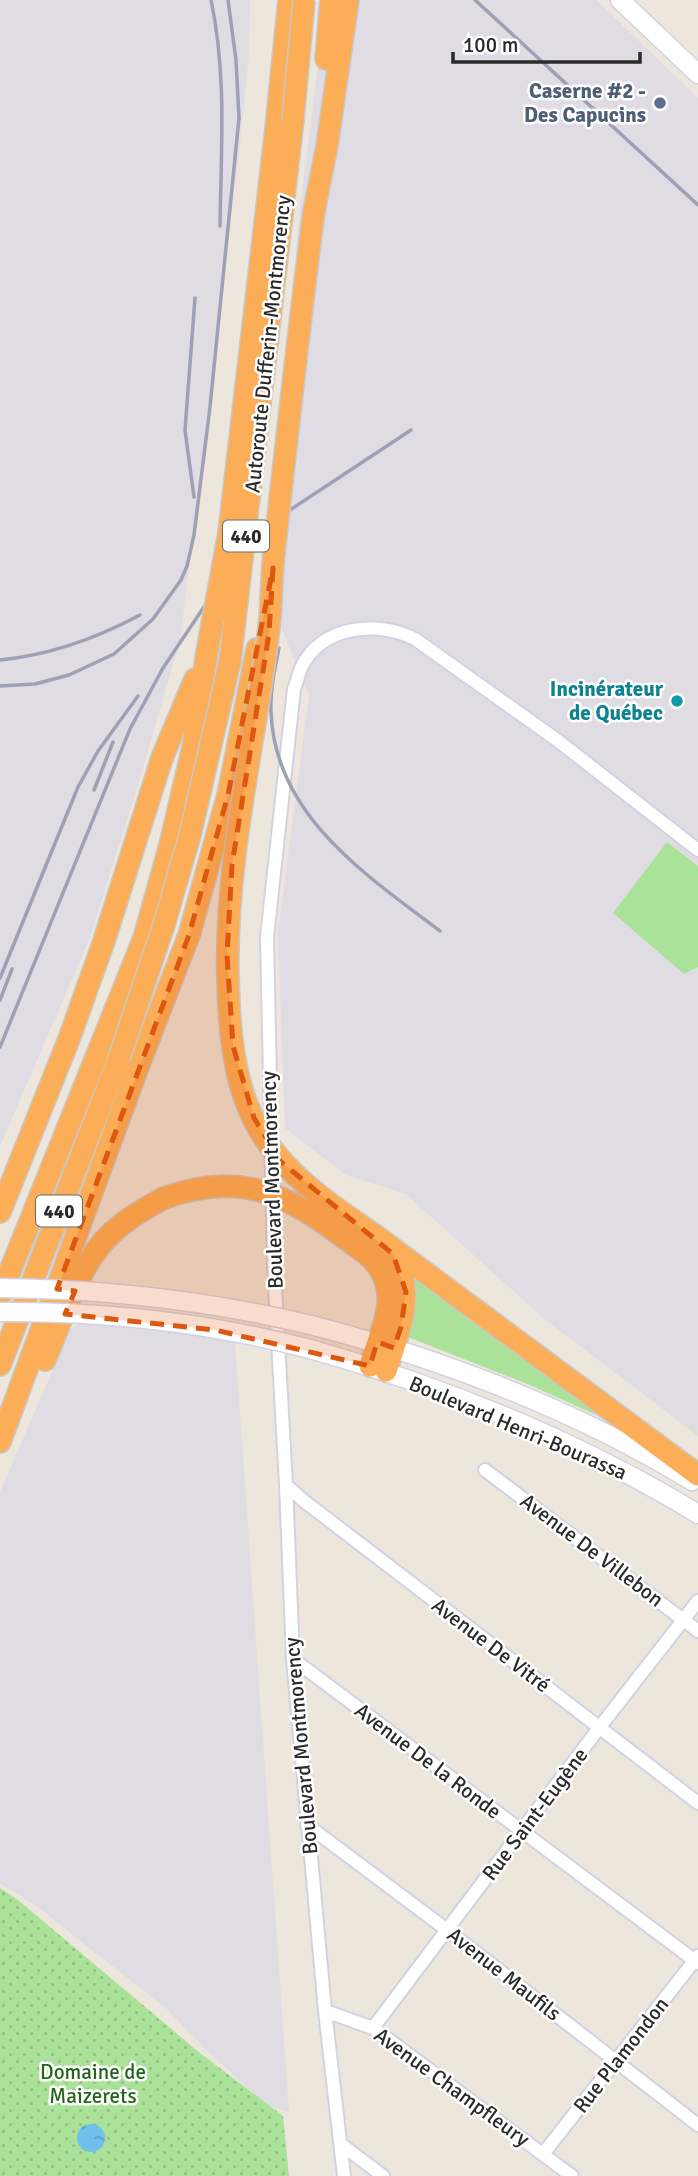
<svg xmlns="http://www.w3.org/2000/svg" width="698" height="2176" viewBox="0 0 698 2176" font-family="Signika,sans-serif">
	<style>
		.industrial { fill: #dfdce4 }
		.grass { fill: #abe299 }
		.park { fill: url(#park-dots) }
		.water { fill: url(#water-ripples) }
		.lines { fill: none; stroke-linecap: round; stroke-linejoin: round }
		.minor-casing { stroke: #d1d3e2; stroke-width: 16 }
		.secondary-casing { stroke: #d1d3e2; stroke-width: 21 }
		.motorway-casing { stroke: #c8c8c8; stroke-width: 24 }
		.minor { stroke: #fff; stroke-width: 12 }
		.secondary { stroke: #fff; stroke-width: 18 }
		.motorway { stroke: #fbae57; stroke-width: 21 }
		.rail { stroke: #9fa0b4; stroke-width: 3.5 }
		.secondary-bridge-casing { stroke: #d1d3e2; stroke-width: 21; stroke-linecap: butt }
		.motorway-bridge-casing { stroke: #c8c8c8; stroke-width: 24; stroke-linecap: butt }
		.secondary-bridge { stroke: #fff; stroke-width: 18 }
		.motorway-bridge { stroke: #fbae57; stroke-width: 21 }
		.marked { fill: #de570e; fill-opacity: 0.2; stroke: #de570e; stroke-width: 5; stroke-dasharray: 14 9; stroke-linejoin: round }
		.service-dot { fill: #5c6f8a; stroke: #fff; stroke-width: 2.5 }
		.culture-dot { fill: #0f9aa8; stroke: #fff; stroke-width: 2.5 }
		.labels { text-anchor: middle; stroke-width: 5; stroke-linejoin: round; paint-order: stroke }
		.shield { fill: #fff; stroke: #6a6a6a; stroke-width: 2 }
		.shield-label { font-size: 19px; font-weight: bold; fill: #2a2a2a }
		.service-label { font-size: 21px; font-weight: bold; fill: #4e5e75; stroke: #fff; text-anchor: end }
		.street-label { font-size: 21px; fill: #2a2a2a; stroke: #fff }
		.culture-label { font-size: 21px; font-weight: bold; fill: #0d838f; stroke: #fff; text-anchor: end }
		.park-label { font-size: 21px; fill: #23651b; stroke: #fff }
	</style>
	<defs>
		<pattern id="park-dots" width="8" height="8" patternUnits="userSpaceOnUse" patternTransform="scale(1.75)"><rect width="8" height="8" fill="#abe299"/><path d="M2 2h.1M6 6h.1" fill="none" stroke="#93c284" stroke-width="1.8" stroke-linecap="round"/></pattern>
		<pattern id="water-ripples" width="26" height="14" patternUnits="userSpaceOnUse" patternTransform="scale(1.75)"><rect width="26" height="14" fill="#70c0ec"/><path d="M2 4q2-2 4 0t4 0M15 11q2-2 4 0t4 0" fill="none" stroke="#5c9cbf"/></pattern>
	</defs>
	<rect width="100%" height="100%" fill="#ece6dc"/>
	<path class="industrial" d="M0,0H250L249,53L239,153L180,641L137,788L89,940L0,1146Z
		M326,0H596L698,98V1436L542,1317L406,1194L346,1175L285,1128L278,933L309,695L265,589L300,209Z
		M89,1317L215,1332L235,1342L289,2112L265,2104L204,2048L168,2010L39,1908L0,1883V1492L70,1330Z"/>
	<path class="grass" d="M667,842L698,866V967L684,974L613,913Z
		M411,1265L608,1413L605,1419L530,1385L408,1337Z"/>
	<path class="park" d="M0,1888L18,1900L200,2053L283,2116L289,2176H0Z"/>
	<path class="water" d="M77 2138a14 14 0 1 1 28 0a14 14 0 1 1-28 0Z"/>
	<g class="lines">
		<defs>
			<path id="minor" d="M485,1470L698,1631
				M286,1485L304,1501L698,1803
				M293,1659L698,1963
				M307,1825L447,1930L698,2125
				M325,2011L373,2028L572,2176
				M373,2028L599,1728L698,1601
				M342,2145L383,2176
				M543,2154L698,1956
				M344,2176L325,2011L293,1659L286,1485L274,1269L267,937L294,689C297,682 298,675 301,668C321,625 378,620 415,639L557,740L698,850"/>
			<path id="secondary" d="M620,0L698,74
				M315,1326C448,1361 575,1410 692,1481
				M310,1349C445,1387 578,1441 698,1514"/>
			<path id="motorway" d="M326,59L331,0
				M276,129L289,0
				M314,211L327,146L348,0
				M0,1212L69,1039L104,941L162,758L195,679
				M376,1236L698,1475
				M369,1256C405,1291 382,1325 370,1366
				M0,1296L144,938L170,845L193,747L207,652
				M45,1360C61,1323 74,1279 99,1247C116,1225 140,1211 164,1198
				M0,1365L119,1058
				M386,1371C399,1331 419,1288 389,1250
				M0,1442L139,1064L189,935L228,795L257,649"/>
		</defs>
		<use href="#minor" class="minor-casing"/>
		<use href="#secondary" class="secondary-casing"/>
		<use href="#motorway" class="motorway-casing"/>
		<use href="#minor" class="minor"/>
		<use href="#secondary" class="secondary"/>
		<use href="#motorway" class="motorway"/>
		<path class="rail" d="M211,0C227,75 221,149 220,226
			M475,0L698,205
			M194,497L185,430L195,298
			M279,648C275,668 270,690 271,711C274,815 366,875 440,931
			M0,660C51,655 95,639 140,615
			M0,686L35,684L69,675L114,654L153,619L181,580L187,566L194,535L210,407L239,118L236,60L228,0
			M94,790L113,742
			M0,978L78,787L98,751L138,696
			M0,1000L12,969
			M0,1047L130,729L163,668L216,589L250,546L287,512L411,430"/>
		<defs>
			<path id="secondary-bridge" d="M0,1288C106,1289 212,1301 315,1326
				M0,1312C103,1311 210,1323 310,1349"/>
			<path id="motorway-bridge" d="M314,211C299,325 287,439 274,553C271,580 272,608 268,635C254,749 225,861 228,977C229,1017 231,1057 244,1096C267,1164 320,1197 376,1236
				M207,652L229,533L276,129
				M119,1058L163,928L190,835L230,661L293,119L304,0
				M164,1198C255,1166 299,1204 369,1256"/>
		</defs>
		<use href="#secondary-bridge" class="secondary-bridge-casing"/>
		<use href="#motorway-bridge" class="motorway-bridge-casing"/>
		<use href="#secondary-bridge" class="secondary-bridge"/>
		<use href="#motorway-bridge" class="motorway-bridge"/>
	</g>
	<path class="marked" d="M273,568L269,633L232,865L227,955L233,1046L254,1118L280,1161L393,1254L406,1292L401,1327L394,1348L377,1342L370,1366L215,1330L65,1314L75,1291L57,1289L189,935L228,795Z"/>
	<circle class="service-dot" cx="660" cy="103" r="7"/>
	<circle class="culture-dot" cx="677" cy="701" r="7"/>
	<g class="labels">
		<g class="shield">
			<rect x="223" y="520.5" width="46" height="31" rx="5"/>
			<rect x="36" y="1195.5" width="46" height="31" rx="5"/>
		</g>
		<g class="shield-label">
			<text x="246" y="543">440</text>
			<text x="59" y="1218">440</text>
		</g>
		<g class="service-label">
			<text x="646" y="98">Caserne #2 -<tspan x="646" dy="24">Des Capucins</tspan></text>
		</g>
		<g class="street-label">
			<text transform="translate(268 344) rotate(-84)" y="7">Autoroute Dufferin-Montmorency</text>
			<text transform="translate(272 1180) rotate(-92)" y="7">Boulevard Montmorency</text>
			<text transform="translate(518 1428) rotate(23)" y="7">Boulevard Henri-Bourassa</text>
			<text transform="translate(592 1550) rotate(37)" y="7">Avenue De Villebon</text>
			<text transform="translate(491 1645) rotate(37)" y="7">Avenue De Vitré</text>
			<text transform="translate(301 1746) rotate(-95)" y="7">Boulevard Montmorency</text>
			<text transform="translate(428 1761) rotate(37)" y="7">Avenue De la Ronde</text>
			<text transform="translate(535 1814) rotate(-53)" y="7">Rue Saint-Eugène</text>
			<text transform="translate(504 1974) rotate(38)" y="7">Avenue Maufils</text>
			<text transform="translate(621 2055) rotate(-52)" y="7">Rue Plamondon</text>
			<text transform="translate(452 2087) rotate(36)" y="7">Avenue Champfleury</text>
		</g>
		<g class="culture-label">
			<text x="663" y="696">Incinérateur<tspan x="663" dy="24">de Québec</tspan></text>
		</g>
		<g class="park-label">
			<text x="93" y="2079">Domaine de<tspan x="93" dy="24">Maizerets</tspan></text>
		</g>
	</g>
	<path d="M453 52v10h187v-10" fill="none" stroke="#2a2a2a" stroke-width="3.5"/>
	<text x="463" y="52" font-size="21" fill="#2a2a2a" stroke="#ffffff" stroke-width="5" paint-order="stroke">100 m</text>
</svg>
